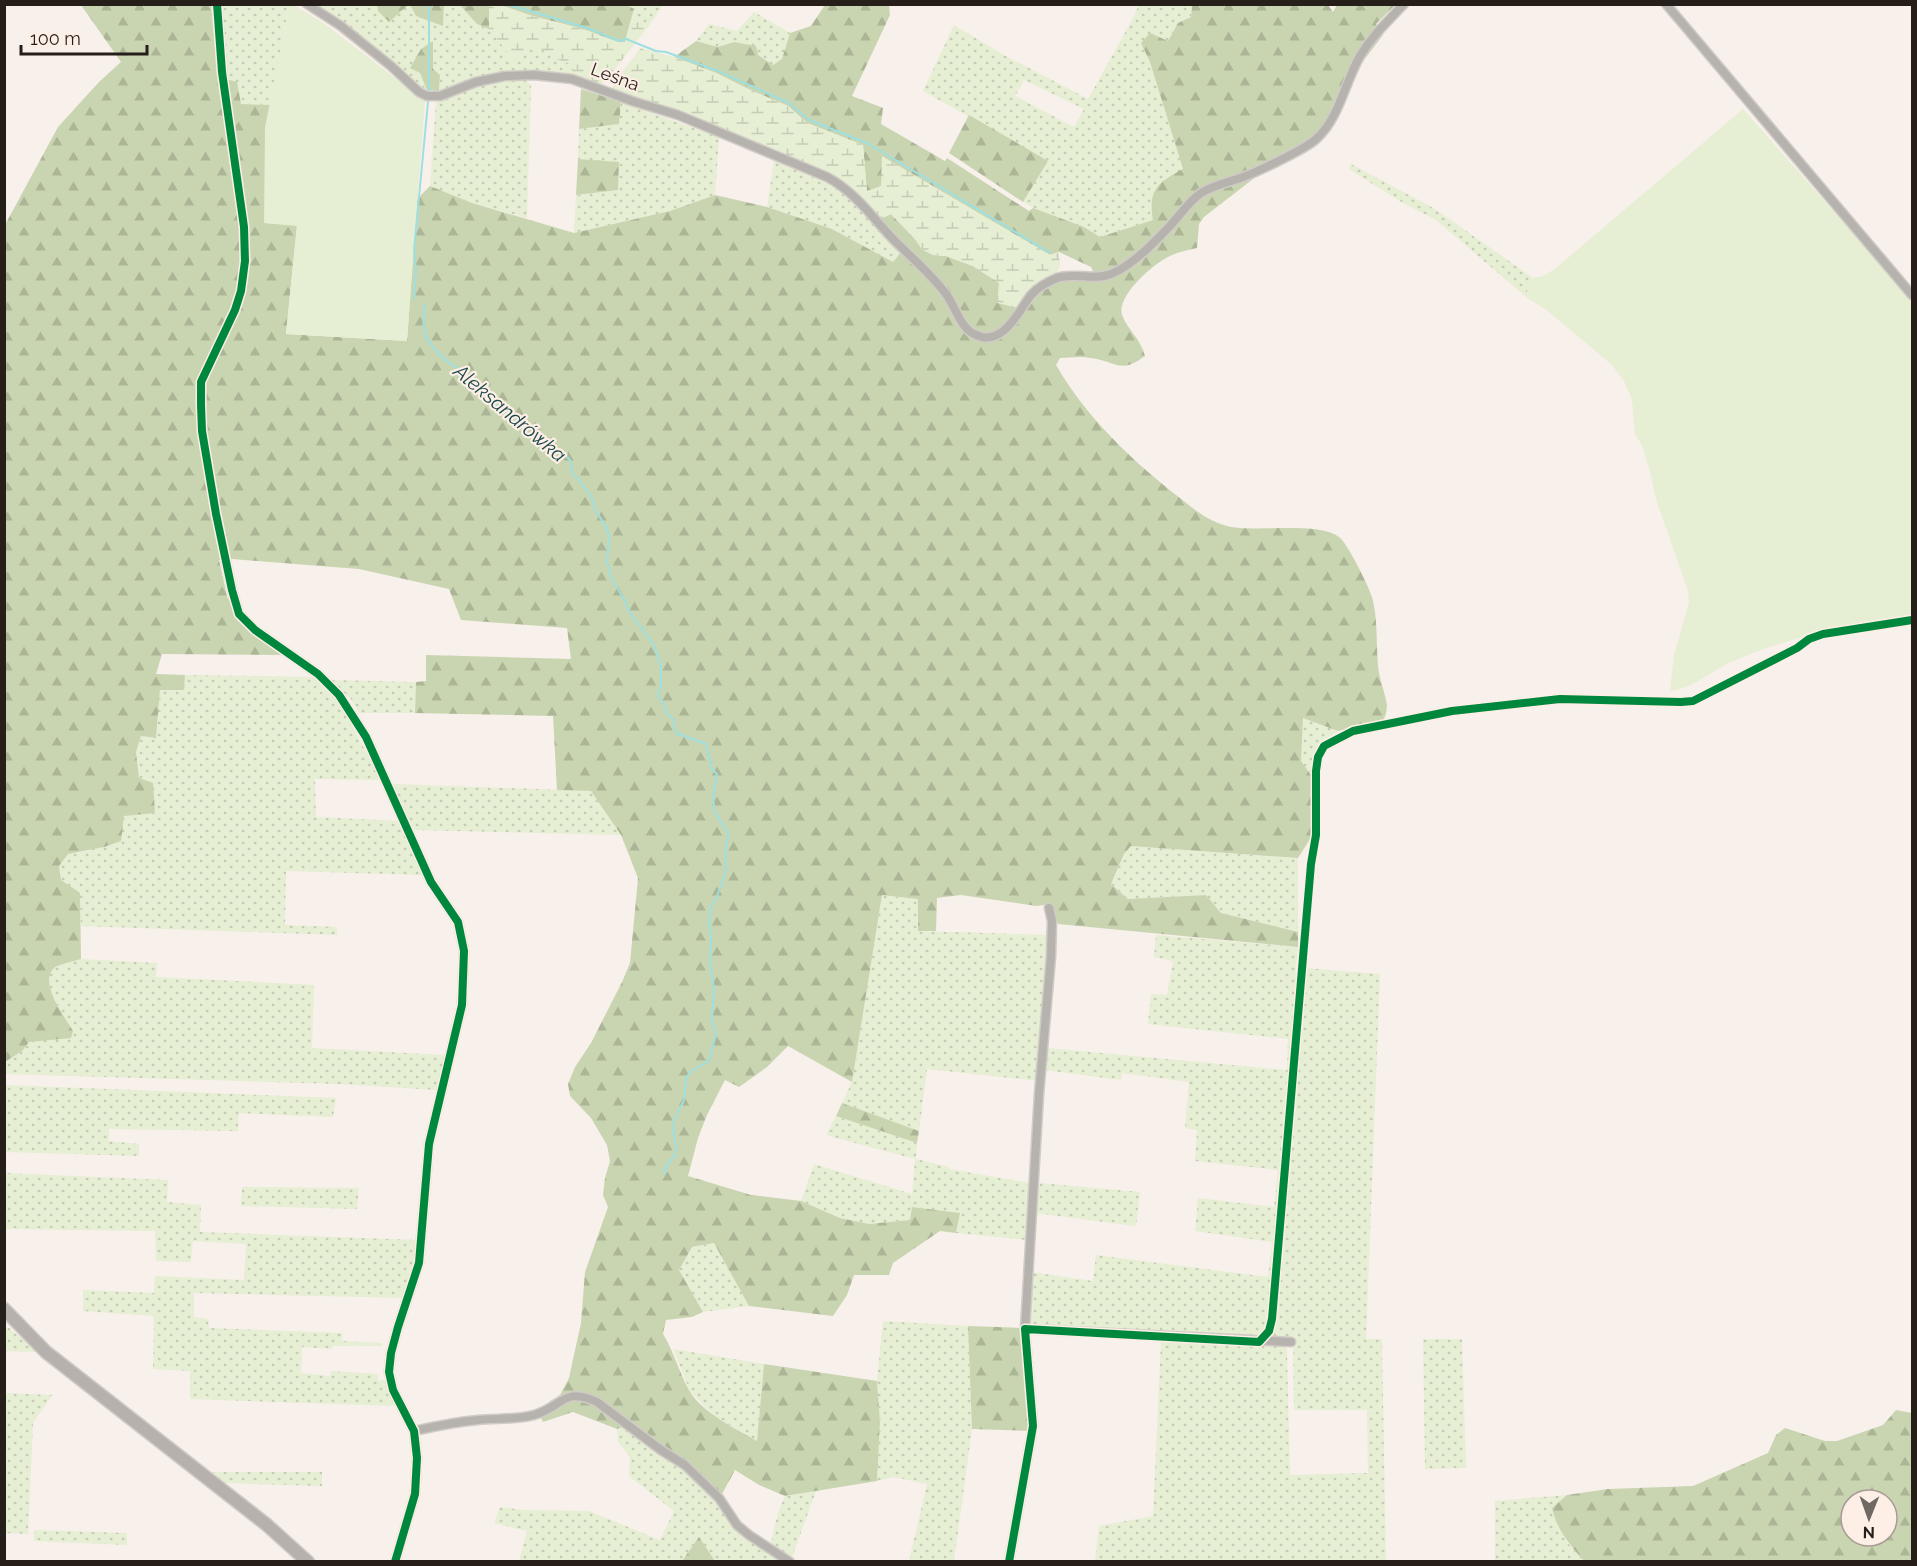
<svg xmlns="http://www.w3.org/2000/svg" width="1917" height="1566" viewBox="0 0 1917 1566" font-family="Raleway,sans-serif">
	<style>
		.grass { fill: url(#grass-dots); fill-rule: evenodd }
		.forest { fill: url(#forest-firs); fill-rule: evenodd }
		.wetland { fill: url(#wetland-marsh) }
		.green { fill: #e6eed3 }
		.lines { fill: none; stroke-linecap: round; stroke-linejoin: round }
		.stream { stroke: #9edfe1; stroke-width: 2 }
		.street-casing { stroke: #d1cbc6; stroke-width: 11 }
		.secondary-casing { stroke: #d1cbc6; stroke-width: 15 }
		.street { stroke: #b6b3af; stroke-width: 8 }
		.secondary { stroke: #b6b1ad; stroke-width: 12 }
		.cycleway-casing { stroke: #fdefe6; stroke-width: 11 }
		.cycleway { stroke: #00873e; stroke-width: 8 }
		.labels { text-anchor: middle; stroke-width: 4.5; stroke-linejoin: round; paint-order: stroke }
		.street-label { font-size: 18px; fill: #261e19; stroke: #fdefe6 }
		.water-label { font-size: 20px; font-style: italic; fill: #1c484b; stroke: #fdefe6 }
	</style>
	<defs>
		<pattern id="grass-dots" width="8" height="8" patternUnits="userSpaceOnUse" patternTransform="scale(1.5)"><rect width="8" height="8" fill="#e6eed3"/><path d="M2 2h.1M6 6h.1" fill="none" stroke="#c5ccb5" stroke-width="1.8" stroke-linecap="round"/></pattern>
		<pattern id="forest-firs" width="22" height="20" patternUnits="userSpaceOnUse" patternTransform="scale(1.5)"><rect width="22" height="20" fill="#c9d5b0"/><path d="M5 1l3.5 6h-7zM16 11l3.5 6h-7z" fill="#acb697"/></pattern>
		<pattern id="wetland-marsh" width="20" height="14" patternUnits="userSpaceOnUse" patternTransform="scale(1.5)"><rect width="20" height="14" fill="#e6eed3"/><path d="M1 5h8M5 5V1M11 12h8M15 12V8" fill="none" stroke="#c5ccb5"/></pattern>
	</defs>
	<rect width="100%" height="100%" fill="#f8f0eb"/>
	<path class="grass" d="M1190,4L1192,7L1191,17L1178,23L1168,41L1141,43L1150,62L1183,169L1153,220L1100,237C1076,222 1047,217 1023,202L1048,161L923,91L954,25L1002,54L1088,99L1131,22L1139,5ZM1024,80L1084,109L1074,127L1015,96Z
		M221,5H289L270,105L240,104L226,79Z
		M314,5H377L379,11L410,5L416,16L443,25L444,5H460L477,24L489,29L515,61L526,50H543L555,59L573,64V76C540,71 507,69 474,78C462,81 450,87 439,91L440,75L433,69V41L420,73L427,90L419,85L394,62Z
		M625,5H663L648,27L632,16L634,9Z
		M754,12L790,33L782,59L773,65L734,42L718,47L696,41L709,24L737,31Z
		M524,79L531,85L527,218L472,203L430,186L436,101L476,85Z
		M621,102L719,137L715,195L670,211L574,233L576,195L618,190L619,163L578,159L579,129L619,124Z
		M774,161L844,190L901,252L893,262L832,229L767,207Z
		M1351,164L1435,209L1533,278L1525,296L1436,220L1403,203L1349,169Z
		M185,675L314,677L338,700L381,780L315,779L316,817L401,821L423,875L286,871L285,925L337,927V935L81,926L80,894L61,880L59,866L67,854L89,851L124,816L139,778L136,752L141,736L156,738L160,690L184,689Z
		M330,680L416,682L415,713H359L351,699Z
		M1303,718L1338,731C1320,742 1313,754 1311,775L1301,762Z
		M393,784L591,791L621,835L413,830Z
		M1131,846L1298,858V932L1221,913L1206,895L1128,899L1111,884L1124,854Z
		M882,895L918,899V931L1048,935L1038,1081L927,1069L919,1131L842,1103L852,1082Z
		M1156,935L1298,947L1295,974L1304,968L1380,974L1366,1339H1382L1386,1561H1095L1099,1526L1153,1516L1161,1341L1283,1345L1287,1349L1290,1475L1368,1473L1367,1410H1294L1293,1338L1030,1325L1031,1272L1093,1281L1096,1255L1268,1277L1272,1242L1195,1231L1198,1198L1274,1207L1278,1170L1195,1161L1197,1130L1185,1128L1189,1082L1122,1073L1121,1080L1044,1070L1047,1048L1287,1070L1288,1039L1148,1024L1151,994L1167,995L1173,961L1154,957Z
		M81,959L157,963L156,977L314,985L312,1048L445,1055L438,1090L338,1084L5,1074V1062L22,1051L29,1042L73,1031C65,1017 35,979 57,966C64,963 74,961 81,959Z
		M5,1085L336,1098L333,1117L239,1113L238,1131L109,1129V1141L139,1144V1156L5,1152Z
		M836,1116L917,1143L916,1159L949,1167V1169L1030,1183L1027,1240L956,1233L960,1213L912,1207L910,1220L869,1224L840,1218L801,1201L814,1164L912,1194L915,1159L826,1135Z
		M5,1173L168,1180L167,1202L201,1205L200,1232L417,1240L406,1298L194,1293V1317L208,1319L209,1328L342,1333V1341L382,1343L381,1346H333L332,1349L302,1347L301,1373L330,1376L331,1371L378,1374V1381L385,1380L396,1406L190,1399V1371L153,1369L154,1316L83,1311V1290L154,1293L155,1276L244,1280L246,1244L193,1241L191,1262L156,1261L155,1231L5,1229Z
		M1040,1183L1140,1192L1136,1226L1035,1213Z
		M242,1187L359,1188L357,1209L241,1206Z
		M714,1243L749,1306L703,1312L679,1270L692,1247Z
		M883,1321L968,1326L972,1429L954,1561H909L927,1484L894,1477L877,1481L880,1422L877,1381Z
		M5,1328H9L38,1352L5,1351Z
		M1423,1339H1462L1466,1468L1425,1469Z
		M673,1349L764,1364L757,1441L714,1416L690,1391Z
		M5,1393L52,1395L33,1423L28,1534L5,1533Z
		M627,1425L689,1463L721,1496L730,1522L743,1538L780,1560V1562L715,1561L699,1538L682,1561H519L527,1531L494,1523L500,1507L522,1510L589,1511L660,1540L674,1511L629,1476L630,1457L618,1442L617,1429Z
		M213,1472H322V1486L224,1483Z
		M816,1491L791,1560L770,1546L778,1513L785,1496Z
		M1567,1495L1552,1508L1567,1542L1584,1561H1495V1501Z
		M34,1530L127,1533V1545L34,1541Z"/>
	<path class="forest" d="M625,4L634,9L625,42C611,43 599,34 585,30C557,21 527,17 501,5Z
		M81,5H211L218,77L237,82L241,104L270,105L265,128V223L297,225L286,334L407,341L417,199L430,186L472,203L574,233L670,211L715,195L767,207L832,229L893,262L901,252C920,268 935,283 948,303C953,312 957,324 964,332C967,336 975,338 980,340C1013,352 1027,296 1051,284C1066,277 1082,280 1097,280L1091,267L1059,252L1050,255L882,157V186L867,192L863,145L807,123L788,106L748,89L716,73L674,57L696,41L718,47L734,42L756,46L758,55L773,65L782,59L790,33L811,26L825,5H889L890,15L852,96L883,108L881,124L945,161L947,158L1029,211L1033,208L1084,227L1100,237L1153,220C1148,190 1157,183 1183,169L1150,62L1141,43L1150,33L1168,41L1178,23L1191,17L1192,7L1190,5H1328L1333,12L1337,5H1395L1376,24L1383,35L1361,64L1345,98L1326,130L1262,172L1204,217L1199,224L1197,248C1188,250 1178,252 1170,256C1154,263 1116,296 1122,315C1127,329 1141,339 1145,356C1119,375 1117,361 1090,358C1081,356 1070,358 1060,358L1056,365C1086,417 1133,462 1180,498C1195,510 1208,521 1227,526C1254,533 1317,521 1339,537C1348,544 1368,585 1372,597C1378,618 1376,643 1378,665C1379,679 1385,692 1387,705C1387,712 1385,717 1382,723L1338,731L1303,718L1301,761L1311,775L1315,818L1312,836L1298,858L1131,846L1124,854L1111,884L1128,899L1206,895L1221,913L1298,932V947L1058,924L1050,904L1037,906L961,895L937,898L936,931H918V899L882,895L852,1082L788,1046L767,1067L739,1087L725,1080L707,1115L698,1138L688,1176L751,1195L801,1201L840,1218L869,1224L910,1220L912,1207L960,1213L956,1233L940,1231L893,1263L889,1275H854L847,1295L833,1316L749,1306L714,1243L692,1247L679,1270L703,1312L692,1317L666,1320L663,1334C674,1352 679,1372 689,1390C702,1413 735,1428 757,1441L764,1364L877,1381L880,1422L877,1481L785,1496L759,1485L735,1470L721,1496L689,1463L627,1425L617,1429L573,1412L543,1422L537,1410L560,1395L569,1378L581,1323L585,1272L608,1207L603,1195L605,1178L610,1161L607,1145L591,1118L570,1096L568,1084L575,1067L591,1043L622,982L630,963L638,878L621,835L591,791L557,790L553,716L415,713L416,682L426,681V655L571,659L567,628L461,620L449,589L359,569L232,559L219,560L227,596L242,625L285,655L162,654L156,674L185,675L184,690H160L156,738L141,736L136,752L139,778L153,783L155,813L124,816L121,841L104,847L68,854L59,866L61,880L80,893L81,959C74,961 64,963 57,966C35,979 65,1017 73,1031L71,1038L29,1042L22,1051L5,1062L4,222L6,223L58,127L99,82L121,62Z
		M377,5V4L408,5L389,22L378,11Z
		M410,5H444L443,26L416,16Z
		M460,5H489V29L477,24Z
		M433,41V69L440,75L439,91L427,90L420,73L410,68L421,49Z
		M581,89L621,102L619,124L579,129Z
		M969,115L1048,161L1023,202L949,153Z
		M578,159L619,162L618,190L576,195Z
		M891,214L915,239L922,249L933,255L946,256L973,266L999,283L1018,308L1004,327L984,335L971,327L950,293L880,219Z
		M842,1103L919,1131L917,1143L836,1116Z
		M968,1326L1023,1328L1029,1431L972,1429Z
		M1896,1410L1912,1413V1561H1584C1570,1545 1557,1530 1552,1508L1567,1495L1608,1489L1693,1486L1768,1453L1776,1435L1785,1428L1825,1441H1837L1883,1425ZM1851,1500H1887V1536H1851Z
		M699,1537L715,1561H682Z"/>
	<path class="wetland" d="M489,5H501L539,18L586,30L618,42H625L632,16L648,27L604,83L596,85L573,76L572,64L555,59L543,50H526L515,62L489,29Z
		M641,48L674,57L716,73L748,89L788,106L807,123L863,145L867,191L881,186L882,156L1050,255L1059,252L1060,266L1056,274L1018,308L997,303L999,283L973,266L946,256L933,255L922,249L915,239L891,214L880,219C863,199 851,186 827,173L679,112L613,90V83Z"/>
	<path class="green" d="M289,5H294L326,25L425,101L407,341L286,334L297,226L264,223L265,128Z
		M1743,109L1912,300V614C1851,625 1794,635 1736,660C1713,669 1695,688 1670,691L1674,655L1689,602L1688,591L1656,499L1650,471L1642,445L1635,434L1632,399L1624,381L1612,365L1549,312L1525,296L1533,278L1544,276L1556,268Z"/>
	<g class="lines">
		<path class="stream" d="M429,4V92
			M506,4L587,28L619,41L626,39L656,51L666,52L718,71L789,103L809,120L869,144L1050,253
			M414,299L416,270L414,250L428,102
			M425,305C420,331 426,344 448,362C455,367 461,369 465,378L532,437L567,457L570,460L572,472L591,496L597,513L607,528L609,538L607,562L612,580L624,599L629,611L653,644L657,654L661,667V685L658,696L664,705L667,714L673,719L676,733L706,744L712,769L717,774L713,799L715,813L728,833V839L725,854L726,871L716,899L711,907L709,921L711,938L710,963L714,989L712,1019L716,1034L709,1061L691,1071L686,1078L684,1100L674,1121L673,1130L676,1145L675,1155L666,1166L664,1174"/>
		<defs>
			<path id="street" d="M217,4L222,72L244,227L245,261L241,291L235,310L201,382V405L202,431L216,514L232,590L239,614L255,630L318,674L339,695L366,737L431,882L458,922L464,951L462,1005L429,1144L419,1263L398,1327L391,1353L389,1372L393,1390L414,1431L417,1458L415,1494L395,1562
				M307,4L341,26L391,66L419,92L427,96H440L476,82L505,76L534,75L572,79L632,101L678,115L827,177C857,193 873,219 896,242C913,259 931,274 946,294C955,306 960,327 974,334C1002,349 1018,312 1031,295C1038,287 1047,282 1057,278C1074,272 1094,281 1111,274C1129,267 1153,244 1167,229C1179,217 1187,203 1201,193C1213,185 1230,182 1243,177C1257,172 1307,148 1316,139C1339,119 1345,82 1360,56C1372,36 1388,21 1404,4
				M1666,4L1912,295
				M1025,1329L1291,1342
				M414,1431C436,1426 456,1422 478,1420C496,1418 516,1420 534,1415C563,1407 563,1386 597,1402L661,1450L685,1465L719,1498L737,1525L749,1535L790,1562
				M1009,1562L1033,1426L1025,1329L1039,1094L1051,957L1052,921L1049,908"/>
			<path id="secondary" d="M4,1309L46,1352L267,1525L308,1562"/>
		</defs>
		<use href="#street" class="street-casing"/>
		<use href="#secondary" class="secondary-casing"/>
		<use href="#street" class="street"/>
		<use href="#secondary" class="secondary"/>
		<defs>
			<path id="cycleway" d="M217,4L222,72L244,227L245,261L241,291L235,310L201,382V405L202,431L216,514L232,590L239,614L255,630L318,674L339,695L366,737L431,882L458,922L464,951L462,1005L429,1144L419,1263L398,1327L391,1353L389,1372L393,1390L414,1431L417,1458L415,1494L395,1562
				M1009,1562L1033,1426L1025,1329L1259,1342L1269,1331L1272,1319L1311,864L1316,835V771L1318,757L1324,746L1353,731L1452,711L1560,699L1681,702L1693,701L1797,648L1809,639L1823,634L1912,620"/>
		</defs>
		<use href="#cycleway" class="cycleway-casing"/>
		<use href="#cycleway" class="cycleway"/>
	</g>
	<g class="labels">
		<g class="street-label">
			<text transform="translate(615 77) rotate(20)" y="6">Leśna</text>
		</g>
		<g class="water-label">
			<text transform="translate(510 413) rotate(40)" y="7">Aleksandrówka</text>
		</g>
	</g>
	<rect width="1917" height="1566" fill="none" stroke="#261e19" stroke-width="12"/>
	<g transform="translate(1869 1518) rotate(181)"><circle r="28" fill="#fdefe6" stroke="#a79b94" stroke-width="1.5"/>
	<path d="M0-4.5L10 22L0 15L-10 22Z" fill="#706862"/>
	<text y="-9" font-size="16" font-weight="bold" text-anchor="middle" fill="#261e19">N</text>
	</g>
	<path d="M21 45v9h126v-9" fill="none" stroke="#261e19" stroke-width="3"/>
	<text x="30" y="45" font-size="18" fill="#261e19" stroke="#fdefe6" stroke-width="4.5" paint-order="stroke">100 m</text>
</svg>
